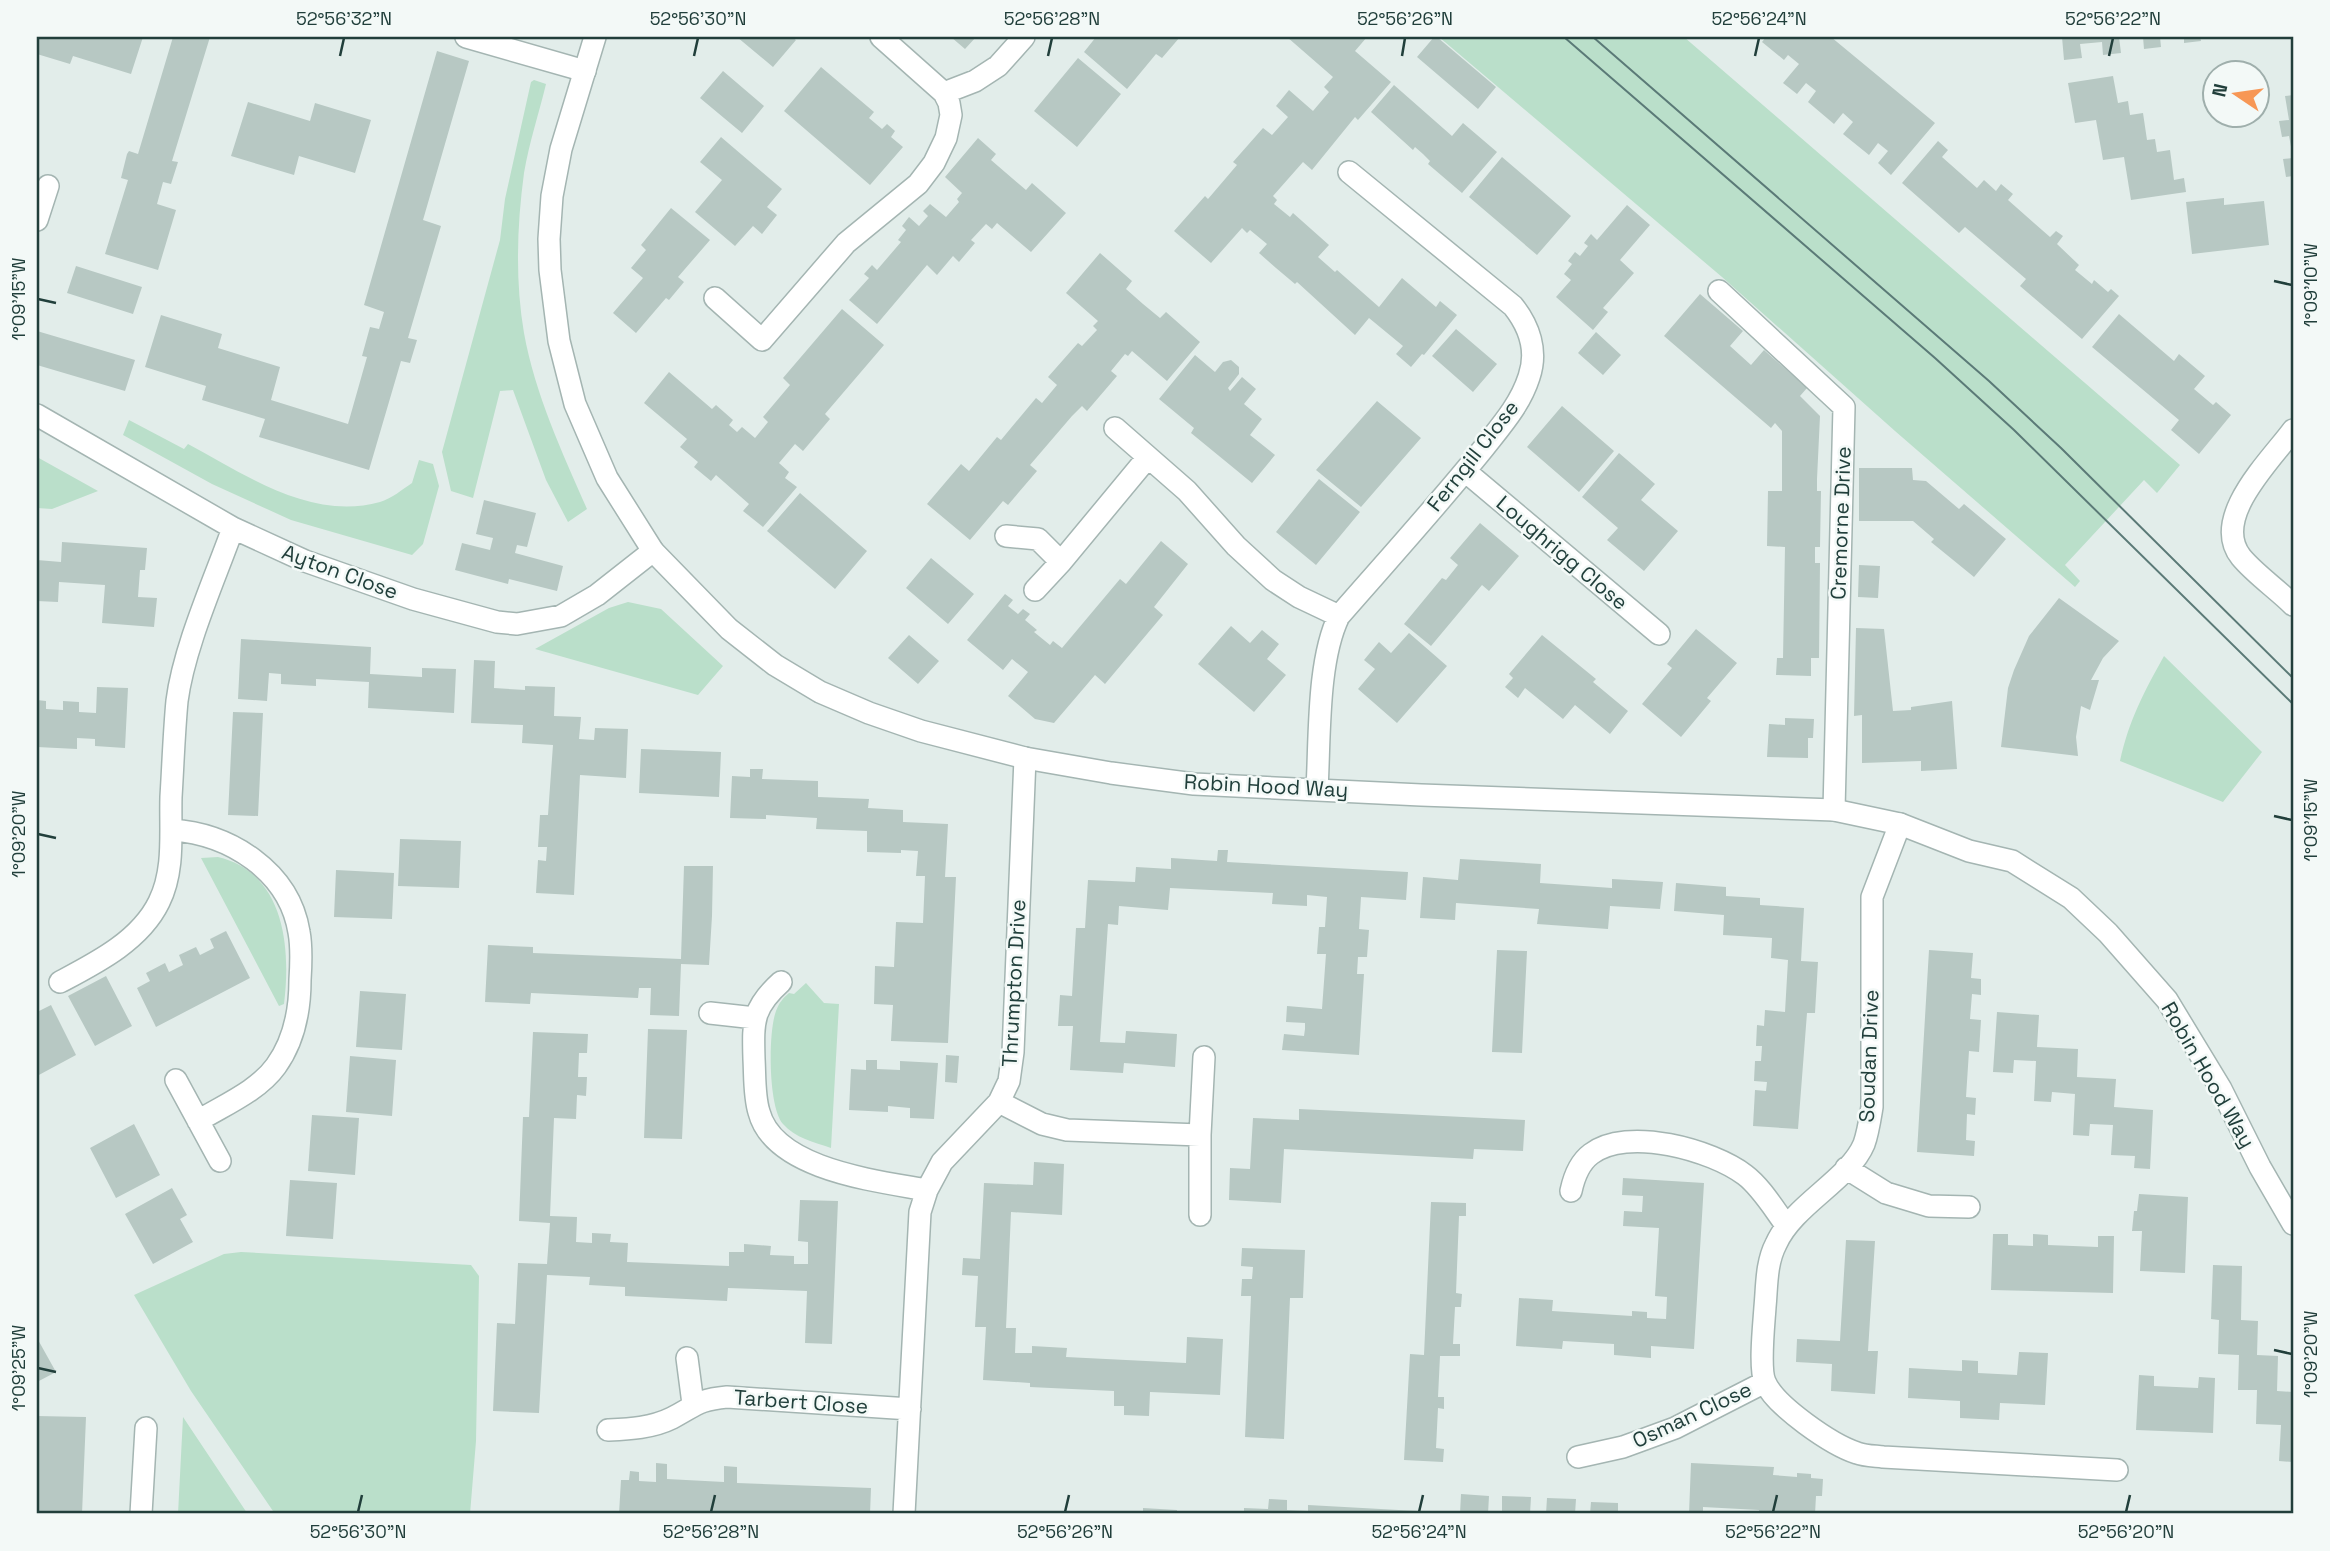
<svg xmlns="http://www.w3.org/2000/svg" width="2330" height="1551" viewBox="0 0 2330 1551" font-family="'Space Grotesk',sans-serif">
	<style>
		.green { fill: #badfca }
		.building { fill: #b7c8c3 }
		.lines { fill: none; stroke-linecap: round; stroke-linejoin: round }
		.minor-casing { stroke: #a4b5b2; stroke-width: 24 }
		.tertiary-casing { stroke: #a4b5b2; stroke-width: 24 }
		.minor { stroke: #fff; stroke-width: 21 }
		.tertiary { stroke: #fff; stroke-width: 21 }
		.tram { stroke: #5b7a77; stroke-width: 2 }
		.ticks { fill: none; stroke: #213f3b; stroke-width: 2.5 }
		.labels { text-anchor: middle; stroke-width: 5; stroke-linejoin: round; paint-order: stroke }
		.street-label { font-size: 21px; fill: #213f3b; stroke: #f3f9f7 }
		.neatline { fill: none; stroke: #213f3b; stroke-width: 2.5 }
		.ticks-label { font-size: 18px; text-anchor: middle; fill: #213f3b }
	</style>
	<rect width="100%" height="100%" fill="#e2edea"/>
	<path class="green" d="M1439,37H1684L2180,465L2157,493L2144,480L2065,565L2080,581L2075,587L1895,431L1722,277Z
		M534,80L546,84C539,113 529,143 524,173C517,225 515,281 524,333C535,394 562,452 587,509L568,522L546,480L513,390L500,391L473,498L451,491L442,452L500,240L505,199L531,82Z
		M129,420L184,449L188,444C246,475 311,521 380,502C391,499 403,489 412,483L419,460L433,464L439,486L423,544L412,555L291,520L212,484L123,435Z
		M37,457L98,491L52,509L37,508Z
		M628,602L661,609L723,666L698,695L535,649L609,608Z
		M2164,656L2262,752L2223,802L2120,761C2129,720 2144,692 2164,656Z
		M218,857C285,873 291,948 284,1004L279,1006L201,858Z
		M806,983L824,1003L839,1004L831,1148C814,1142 795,1138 783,1124C768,1107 768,1032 776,1011C779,1003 783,998 789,993L794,994Z
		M241,1252L471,1265L479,1276L476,1441L470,1514H275L191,1391L134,1295L224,1254Z
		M183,1417L245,1510L248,1514H178Z"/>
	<path class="building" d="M37,37H143L131,74L73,56L70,64L37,54Z
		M173,37H210L172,161L178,162L171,184L163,182L157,204L176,210L158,270L105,254L128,180L121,178L127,154L129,151L138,154Z
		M737,37H792L796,40L773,67Z
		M951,37H976L965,49Z
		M1096,37H1180L1162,58L1156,54L1127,89L1084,52Z
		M1287,37H1367L1355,51L1391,82L1358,120L1355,117L1312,170L1303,162L1273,196L1277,200L1274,204L1290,217L1293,213L1329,245L1318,257L1335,272L1337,270L1379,307L1402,278L1436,307L1440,301L1457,315L1424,355L1422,354L1411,367L1396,354L1403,346L1369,318L1355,335L1297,282L1295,284L1276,268L1259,253L1267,244L1250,230L1247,233L1242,228L1211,263L1174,231L1205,196L1208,199L1237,165L1233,162L1263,128L1272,135L1288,117L1276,106L1289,90L1313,111L1329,92L1324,87L1333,77Z
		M1434,37H1437L1496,87L1478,109L1417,57Z
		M1766,37H1831L1935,123L1891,175L1878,163L1888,151L1878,143L1869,155L1843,134L1853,122L1843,113L1834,124L1808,102L1816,91L1806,83L1797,94L1783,83L1799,64L1788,55L1784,60L1762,42Z
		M2062,37H2119L2121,53L2103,55L2102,42L2080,44L2082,58L2064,60Z
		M2143,37H2160L2161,47L2144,49Z
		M2184,37H2200L2201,41L2184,43Z
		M437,51L469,61L423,220L441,226L408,338L417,340L410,363L401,361L369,470L259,437L265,419L202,400L206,386L145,367L161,315L222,334L218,348L280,367L271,400L348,424L367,357L362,356L370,327L379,329L384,312L364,305Z
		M1078,58L1121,94L1077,147L1034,111Z
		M821,67L874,112L869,118L882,129L887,124L895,131L891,137L903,147L870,185L784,111Z
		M723,71L764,106L742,133L700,98Z
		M2113,76L2118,103L2128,101L2130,115L2143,113L2147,140L2155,139L2157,152L2170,150L2174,180L2184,178L2186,192L2131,200L2124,157L2103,160L2096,120L2075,123L2068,83Z
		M1394,85L1452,136L1463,123L1497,152L1462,193L1428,164L1430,161L1423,154L1415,147L1413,150L1371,112Z
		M2293,95V152H2292L2289,136L2282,137L2279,121L2289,120L2285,96Z
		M248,102L310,121L315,103L371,120L355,173L299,156L294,175L231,156Z
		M721,137L782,189L767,207L777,215L762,234L753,226L735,246L695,212L722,180L700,162Z
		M978,138L996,154L991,160L1026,190L1032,183L1066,213L1031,252L997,223L992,229L986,224L971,240L975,243L959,262L953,256L937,275L927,265L877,324L849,300L869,278L864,274L872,265L877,270L901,242L898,240L906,230L902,226L909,217L919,226L928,216L923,211L930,204L946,217L959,202L957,199L962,193L945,177Z
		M1938,141L1948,150L1942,157L1977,188L1984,180L1996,191L2001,184L2013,194L2008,200L2050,237L2056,231L2063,236L2057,244L2079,265L2075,270L2092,284L2094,280L2108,292L2111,289L2119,296L2082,339L2020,286L2026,279L1965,227L1959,233L1902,183Z
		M1502,157L1571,216L1537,255L1469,197Z
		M2293,158V176L2286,177L2283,159Z
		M2224,198V205L2264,201L2269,245L2192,254L2186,202Z
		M1627,205L1650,225L1620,260L1634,273L1603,308L1608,312L1593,330L1556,297L1571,280L1564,274L1572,264L1568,261L1575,252L1580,256L1588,246L1584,243L1591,234L1597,240Z
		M671,208L710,240L678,277L684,282L669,300L666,298L636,333L613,313L643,278L631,268L646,250L641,245Z
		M1100,253L1132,281L1126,289L1143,304L1160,318L1166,312L1200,342L1167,381L1132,351L1128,356L1125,354L1111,371L1117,376L1087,411L1082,406L1072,416L1030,465L1037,471L1008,505L1003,501L970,540L927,504L961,464L969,471L997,437L1001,440L1036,398L1042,403L1057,385L1048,377L1078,343L1082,346L1097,330L1093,326L1098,321L1066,293Z
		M76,266L142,287L133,314L67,293Z
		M1700,294L1743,331L1730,346L1751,365L1764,350L1807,388L1800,396L1820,416L1817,479V491H1821L1820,547H1815V563H1820L1819,658H1811V676L1776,675L1777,658H1783L1785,547L1767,546L1768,491H1782V431L1775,423L1771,428L1664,336Z
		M842,309L884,345L825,414L830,419L803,451L795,444L779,463L789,472L785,478L797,487L763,527L743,511L749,504L716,475L711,481L694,467L698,462L680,447L687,439L644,403L669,372L712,409L716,405L733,420L729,425L737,432L742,427L755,438L768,422L763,417L790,385L783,378Z
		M2119,314L2174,361L2179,354L2205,376L2194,389L2213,405L2216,402L2231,415L2199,454L2171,430L2179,420L2092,347Z
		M1456,329L1497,364L1473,392L1432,356Z
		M37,331L135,360L125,391L37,365Z
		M1596,332L1621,355L1603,375L1578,353Z
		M1195,355L1215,372L1223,362L1231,360L1239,367V374L1228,388L1230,391L1242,377L1256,389L1244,404L1262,419L1250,435L1275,455L1252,483L1191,433L1194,428L1159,399Z
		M1377,401L1421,438L1361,507L1316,470Z
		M1562,406L1614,451L1579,492L1527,447Z
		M1619,453L1655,484L1641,500L1678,531L1644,571L1607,540L1618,528L1582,497Z
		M1859,468H1912L1913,480L1926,481L1959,509L1964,504L2006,539L1974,577L1931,542L1934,539L1913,521H1859Z
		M1319,479L1360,512L1316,565L1276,532Z
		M800,493L867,551L835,589L767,531Z
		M484,500L536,513L527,547L517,545L515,553L563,566L557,591L509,579L508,584L455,570L462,543L490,550L493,538L476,534Z
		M1480,523L1519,556L1489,591L1482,585L1431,646L1404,624L1442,578L1446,580L1458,565L1450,558Z
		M1161,541L1188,564L1154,607L1163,615L1105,684L1095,675L1054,723L1035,719L1008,696L1028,672L1012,659L1003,670L967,640L1005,594L1013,600L1008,606L1018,614L1023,609L1030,614L1025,620L1037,630L1034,632L1050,645L1053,641L1062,648L1120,579L1126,584Z
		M62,542L147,548L145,570H140L138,597L157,598L154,627L102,623L105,585L59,582L58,602L37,601V560L61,562Z
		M931,558L974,594L948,624L906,588Z
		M1859,565L1880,566L1878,598L1858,597Z
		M2059,598L2119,641L2103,658L2091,680H2099L2090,710L2081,706L2076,737L2078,756L2001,747L2008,688L2014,670L2029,636Z
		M1231,626L1250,643L1262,630L1279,644L1267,659L1286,675L1254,712L1198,664Z
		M1856,628L1884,629L1893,711L1911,710V707L1952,701L1957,769L1921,771V761L1862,763V715L1854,716Z
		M1696,629L1737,663L1707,698L1711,701L1681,737L1642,704L1672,668L1667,664Z
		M1409,633L1447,666L1397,723L1358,689L1375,669L1364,660L1379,642L1391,653Z
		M909,635L939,661L918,684L888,658Z
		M1542,635L1596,679L1593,682L1628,711L1610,734L1575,705L1563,719L1525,688L1518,698L1505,687L1513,678L1509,674Z
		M241,639L371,647L370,674L422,677V668L456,669L454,713L368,708L369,682L316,679V686L281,684V674L269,673L267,701L238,699Z
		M474,660L495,661L494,688L525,690V686L555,687L554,716L581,717L579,739L594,740L595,728L628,729L626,778L580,775L574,895L536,893L538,860L546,861L547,847H538L540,815H548L553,745L522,743L523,725L471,723Z
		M97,687L128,688L125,748L95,746V739L77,738V749L37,747V700L46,701V709L63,710V701L79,702V712L96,713Z
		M233,712L263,713L258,816L228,815Z
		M1785,718L1814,719L1813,738H1808V758L1767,757L1769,724L1785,725Z
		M641,749L721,752L719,797L639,793Z
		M750,769H763L762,779L818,781V797L869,799L868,808L903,810V822L948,824L945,877H956L948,1043L891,1041L893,1005L874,1004L875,966L894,967L896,922L923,923L925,876H916L918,851L901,850V853L867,852V831L816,829L817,818L766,815V819L730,818L732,776L750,777Z
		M400,839L461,841L459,888L398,886Z
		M1218,850H1228L1227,862L1408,872L1406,900L1361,897L1359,929L1369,930L1367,957H1358L1357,974H1364L1359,1055L1282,1050L1284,1034L1304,1036L1305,1029V1023L1286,1022L1287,1006L1322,1009L1326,954H1317L1319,927H1325L1327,897L1307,895V906L1272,904L1273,893L1170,888L1168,910L1119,906L1118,925L1108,924L1100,1042L1125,1043L1126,1031L1177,1034L1175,1067L1124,1063L1123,1073L1070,1070L1073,1026H1058L1060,995L1072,996L1076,928H1085L1088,880L1135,882L1136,867L1171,869V858L1217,861Z
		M1460,859L1541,864L1540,883L1612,888V879L1663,882L1660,909L1610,906L1608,929L1537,924L1539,909L1456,903L1455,920L1420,918L1423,877L1458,880Z
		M684,866H713L712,916L709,965L681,964L679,1016L650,1015L651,988H639L638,998L531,993L530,1004L485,1002L488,945L533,947V953L681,959Z
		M336,870L394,873L392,919L334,917Z
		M1676,883L1726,887V896L1760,898V905L1804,908L1801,961L1818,962L1815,1013H1807L1798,1129L1753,1126L1755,1090L1766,1091L1767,1082L1754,1081L1755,1061H1761L1762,1046H1756L1757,1025L1764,1026L1765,1010L1785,1012L1788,960L1771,958L1772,938L1723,935L1724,915L1674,911Z
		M226,931L250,978L156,1027L137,988L150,981L146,973L165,963L169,972L183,965L179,955L196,947L200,955L214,948L210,939Z
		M1497,950L1527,951L1522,1053L1492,1052Z
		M1929,950L1973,953L1971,978L1981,979V995L1972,994L1970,1019L1981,1020L1979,1052L1969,1051L1966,1097L1976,1098L1975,1115L1967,1114L1966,1140L1975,1141L1974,1156L1917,1152Z
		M106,976L132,1026L95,1046L68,996Z
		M360,991L406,994L402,1050L356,1047Z
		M51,1005L76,1055L37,1076V1012Z
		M1997,1012L2039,1015L2037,1047L2078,1049L2077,1077L2116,1079L2114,1107L2153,1110L2150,1169L2134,1168L2135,1156L2111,1155L2113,1125L2090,1124L2089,1136L2073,1135L2075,1094L2052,1092L2051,1102L2034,1101L2036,1061L2014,1060L2013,1073L1993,1072Z
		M648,1029L687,1030L682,1139L644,1138Z
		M533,1032L588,1034L587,1053H579L578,1077H587L586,1096L577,1095L576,1119L554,1118L550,1216L577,1217L576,1242L592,1243V1233L611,1234L610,1242L628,1243L627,1262L729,1266V1252H744V1244L771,1246L770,1255L794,1256V1264H808V1242L798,1241L800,1200L838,1201L832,1344L805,1343L807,1291L728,1288L727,1301L625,1296V1287L589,1285L590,1277L547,1275L539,1413L493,1411L497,1323L515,1324L518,1263L547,1264L550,1223L519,1221L523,1117H529Z
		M946,1055L959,1056L957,1083L945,1082Z
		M350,1056L396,1060L392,1116L346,1112Z
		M866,1060H877V1069L900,1070V1061L938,1063L934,1119L910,1118V1108L888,1106V1112L849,1110L851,1069L866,1070Z
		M1299,1109L1525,1120L1523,1151L1474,1149L1473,1159L1284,1149L1281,1203L1229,1200L1230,1168L1250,1169L1253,1118L1299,1120Z
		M312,1115L359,1118L355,1175L308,1171Z
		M134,1124L160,1175L116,1198L90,1148Z
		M1034,1162L1064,1164L1062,1215L1011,1212L1006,1328H1016L1015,1353H1032V1346L1067,1348L1066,1357L1186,1363L1187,1337L1223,1339L1220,1395L1150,1392L1149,1416L1124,1415V1406H1114V1391L1030,1387V1383L983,1380L986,1327H975L978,1276L962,1275L963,1258L980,1259L984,1183L1033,1185Z
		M1623,1178L1704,1183L1694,1349L1651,1346V1358L1614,1355V1344L1563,1341L1562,1349L1516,1346L1519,1298L1553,1300L1552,1311L1632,1316V1311L1647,1312V1318L1666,1319L1667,1297L1655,1296L1659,1228L1623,1226L1624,1211L1642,1212L1643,1196L1622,1195Z
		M290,1180L337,1183L333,1239L286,1236Z
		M172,1188L187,1215L180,1219L193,1242L153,1264L125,1214Z
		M2139,1194L2188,1197L2185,1273L2140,1271L2142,1231H2132L2134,1211H2137Z
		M1431,1202L1466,1203V1216H1459L1456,1293L1462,1294L1461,1307H1455L1453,1344H1460V1356H1440L1438,1397H1444V1409L1438,1408L1436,1448L1444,1449L1443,1462L1404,1460L1410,1354L1424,1355Z
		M1993,1234H2008V1245L2033,1246V1234L2048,1235V1245L2098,1247V1236H2114L2113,1293L1991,1290Z
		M1846,1240L1875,1241L1868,1351H1878L1875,1394L1831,1391L1832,1364L1796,1362L1797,1339L1840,1341Z
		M1242,1248L1305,1250L1303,1298H1290L1284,1439L1245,1437L1251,1296H1241L1242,1279H1252L1253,1267L1241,1266Z
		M2213,1265L2242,1266L2241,1320L2258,1321L2257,1355L2278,1356L2277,1391L2293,1392V1462L2279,1461L2281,1425L2256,1424L2257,1390H2238L2239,1355L2218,1354L2219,1320L2211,1319Z
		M37,1338L56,1372L37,1382Z
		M2019,1352L2048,1353L2045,1405L2000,1403L1999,1420L1960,1418V1401L1908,1398L1909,1368L1962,1371V1360L1978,1361V1373L2017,1375Z
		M2139,1375L2154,1376V1386L2198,1388L2199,1377L2215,1378L2213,1433L2136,1430Z
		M37,1416L86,1417L82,1514H37Z
		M656,1463L667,1464V1479L724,1482V1466L737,1467V1483L871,1488L870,1514H619L621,1480H629L630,1471L639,1472V1481L656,1482Z
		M1691,1463L1774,1467L1773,1475L1797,1477V1473L1811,1474V1478L1823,1479L1822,1496H1816L1815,1514H1781V1512L1772,1511V1514H1759V1510L1703,1507V1514H1689Z
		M1461,1494L1489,1496L1488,1514H1460Z
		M1502,1496L1531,1497L1530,1514H1502Z
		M1547,1498L1576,1499L1575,1514H1546Z
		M1269,1499L1287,1500V1510L1308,1511V1505L1417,1511V1514H1244V1508L1268,1509Z
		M1591,1502L1618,1503V1514H1590Z
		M1143,1508L1177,1510V1514H1143Z"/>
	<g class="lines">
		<defs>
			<path id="minor" d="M466,37L585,71
				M944,93L975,81L998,66L1024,37
				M37,220L48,186
				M1719,291L1844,407L1834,810
				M715,298L762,340L846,243L918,184L934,163L946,138L951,115L949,103L944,93L881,37
				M37,415L233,528L305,561L413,599L497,622L517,624L561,616L597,595L653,551
				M1115,428L1187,491L1236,546L1273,580L1299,597L1339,616
				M2293,430C2271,460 2210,518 2241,557C2255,574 2277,589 2293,605
				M1465,471L1659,634
				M1006,536L1038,539L1061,562
				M1035,590L1061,562L1148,457
				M1317,789C1320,738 1317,661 1339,616C1387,561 1437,506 1483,449C1501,426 1520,405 1529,377C1538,351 1529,326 1513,306L1349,172
				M1900,824L1872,897V1107C1870,1119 1868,1133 1864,1144C1849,1180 1793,1205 1776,1244C1766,1263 1767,1286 1765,1307C1764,1323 1759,1368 1765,1382C1775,1406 1832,1445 1857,1453C1865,1456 1875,1456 1883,1457L2117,1470
				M172,830C230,834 289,871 299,932C302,948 301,965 300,980C300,1011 294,1041 276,1066C258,1091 224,1105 198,1121
				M60,982C96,963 140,941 159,902C175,870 170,832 171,797C173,765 174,733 177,701C184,647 214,581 233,528
				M781,982C752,1008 753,1022 754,1059C755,1076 754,1096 759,1112C774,1170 878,1181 927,1190
				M710,1013L755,1018
				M176,1080L220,1161
				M999,1102L1042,1124L1067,1130L1200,1135
				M1846,1168L1886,1193L1929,1206L1969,1207
				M1571,1191C1574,1177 1579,1163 1591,1154C1627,1126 1712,1150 1745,1175C1761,1187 1774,1209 1786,1225
				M1200,1215V1135L1204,1057
				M687,1358L693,1404
				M608,1430C629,1429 652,1428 672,1418C697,1405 697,1400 727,1397L910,1409
				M1578,1457L1623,1447L1675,1428L1765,1382
				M141,1514L146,1428
				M904,1514L920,1212L927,1190L942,1162L999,1102L1009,1081L1013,1052L1025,758"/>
			<path id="tertiary" d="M595,37L561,149L552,196L549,239L550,270L559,341L575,404L607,478L653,551L729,629L775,665L820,692L869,713L921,731L1025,758L1111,773L1194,784L1421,795L1834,810L1900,824L1969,851L2012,861L2071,898L2108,933L2167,1000L2221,1089L2260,1167L2293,1224"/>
		</defs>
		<use href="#minor" class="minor-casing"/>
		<use href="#tertiary" class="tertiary-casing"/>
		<use href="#minor" class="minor"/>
		<use href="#tertiary" class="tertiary"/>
		<path class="tram" d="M1564,37L1935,358L2014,430L2293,704
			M1593,37L1989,381L2061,448L2293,678"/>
	</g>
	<path class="ticks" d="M340,56L344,38M694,56L698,38M1048,56L1052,38M1402,56L1405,38M1755,56L1759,38M2109,56L2113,38M2274,281L2292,285M38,299L56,303M2274,816L2292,820M38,834L56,838M2274,1350L2292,1354M38,1368L56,1372M358,1512L362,1495M711,1512L715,1495M1065,1512L1069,1495M1419,1512L1423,1495M1773,1512L1777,1495M2126,1512L2130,1495"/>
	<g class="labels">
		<g class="street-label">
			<text transform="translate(1473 456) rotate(-52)" y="7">Ferngill Close</text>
			<text transform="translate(1841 523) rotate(-88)" y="7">Cremorne Drive</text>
			<text transform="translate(1562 553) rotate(40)" y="7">Loughrigg Close</text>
			<text transform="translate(340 572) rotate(20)" y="7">Ayton Close</text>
			<text transform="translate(1266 786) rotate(3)" y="7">Robin Hood Way</text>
			<text transform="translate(1014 983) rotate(-87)" y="7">Thrumpton Drive</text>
			<text transform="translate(1869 1056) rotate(-88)" y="7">Soudan Drive</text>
			<text transform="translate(2208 1075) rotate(60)" y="7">Robin Hood Way</text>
			<text transform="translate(801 1402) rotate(4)" y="7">Tarbert Close</text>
			<text transform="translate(1692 1415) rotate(-25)" y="7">Osman Close</text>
		</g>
	</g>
	<rect width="2330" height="1551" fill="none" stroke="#f3f9f7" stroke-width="77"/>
	<g transform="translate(2236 94) rotate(283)"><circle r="33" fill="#f3f9f7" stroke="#9fafac" stroke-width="2"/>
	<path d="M0-5L12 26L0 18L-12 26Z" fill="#f79755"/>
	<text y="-10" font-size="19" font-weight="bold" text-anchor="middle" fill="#213f3b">N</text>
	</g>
	<rect x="38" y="38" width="2254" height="1474" class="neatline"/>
	<g class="ticks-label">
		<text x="344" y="25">52°56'32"N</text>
		<text x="698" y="25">52°56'30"N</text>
		<text x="1052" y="25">52°56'28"N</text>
		<text x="1405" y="25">52°56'26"N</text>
		<text x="1759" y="25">52°56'24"N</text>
		<text x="2113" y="25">52°56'22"N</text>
		<text transform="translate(2311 285) rotate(-90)" y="6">1°09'10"W</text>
		<text transform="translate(19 299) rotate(-90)" y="6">1°09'15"W</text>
		<text transform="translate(2311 820) rotate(-90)" y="6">1°09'15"W</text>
		<text transform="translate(19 834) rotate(-90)" y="6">1°09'20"W</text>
		<text transform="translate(2311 1354) rotate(-90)" y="6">1°09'20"W</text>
		<text transform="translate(19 1368) rotate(-90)" y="6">1°09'25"W</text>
		<text x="358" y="1538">52°56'30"N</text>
		<text x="711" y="1538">52°56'28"N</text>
		<text x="1065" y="1538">52°56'26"N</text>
		<text x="1419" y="1538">52°56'24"N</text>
		<text x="1773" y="1538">52°56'22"N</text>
		<text x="2126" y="1538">52°56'20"N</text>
	</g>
</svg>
